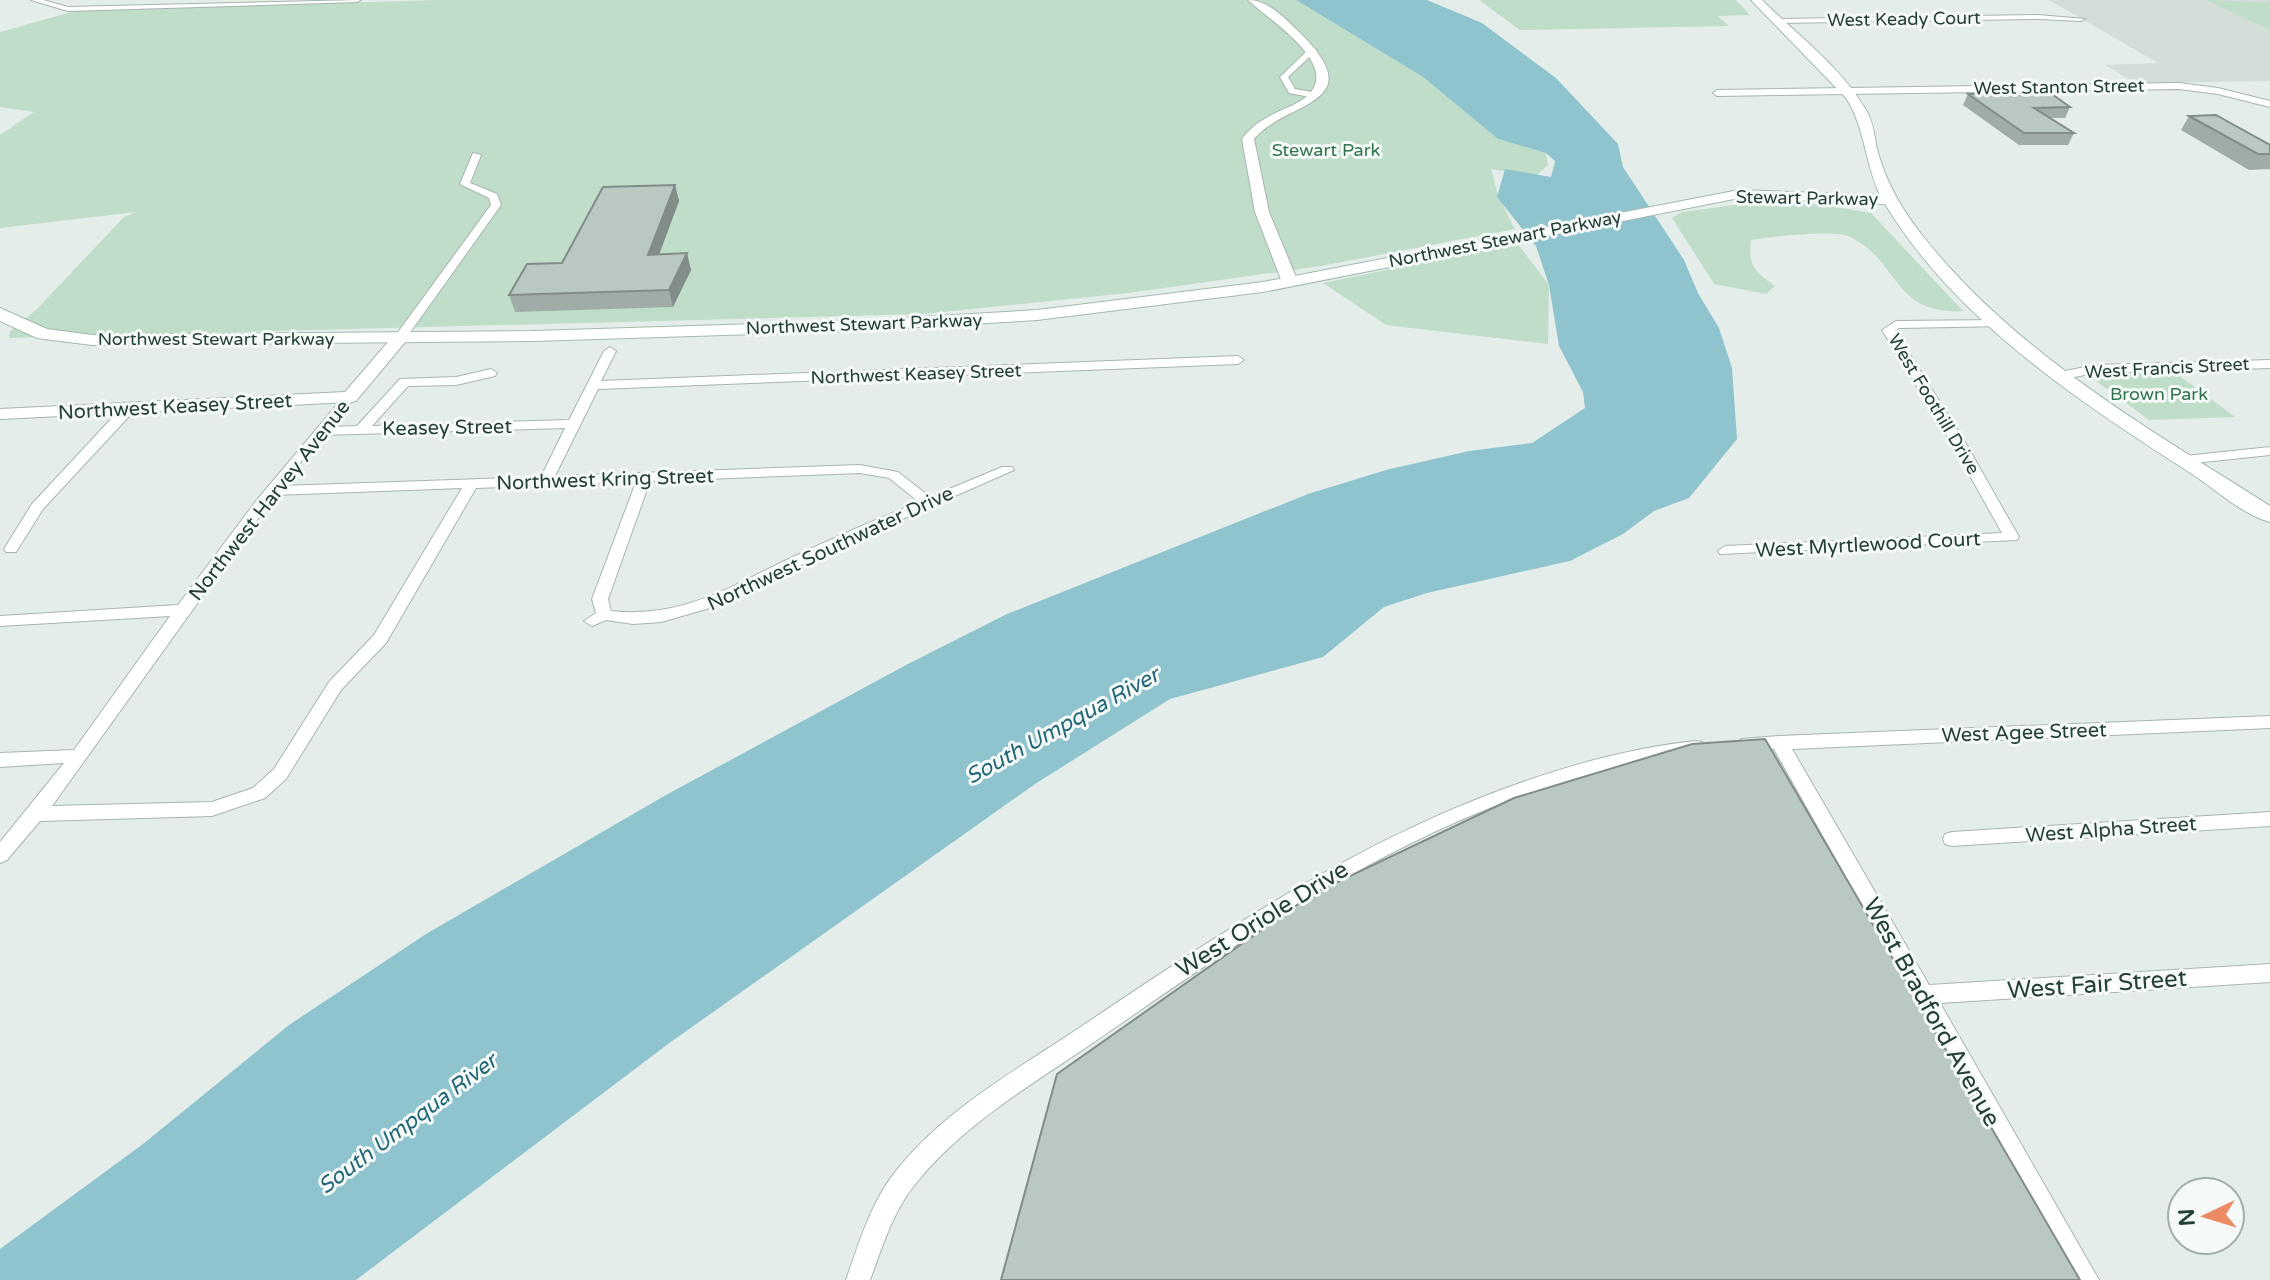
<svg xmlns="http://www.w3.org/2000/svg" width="2270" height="1280" viewBox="0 0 2270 1280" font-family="'Varela Round',sans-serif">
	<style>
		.built { fill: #d3ddd9 }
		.green { fill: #bfddc8 }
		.water { fill: #8fc4cf }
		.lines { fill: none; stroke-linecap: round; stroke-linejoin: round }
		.minor-casing { stroke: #a7b5b1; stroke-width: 2 }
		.tertiary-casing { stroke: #a7b5b1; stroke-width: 2 }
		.secondary-casing { stroke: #a3b9b2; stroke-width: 2 }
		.minor { fill: #fff; fill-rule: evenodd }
		.tertiary { fill: #fff; fill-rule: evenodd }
		.secondary { fill: #fff; fill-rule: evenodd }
		.wall { fill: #a0aca8 }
		.shaded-wall { fill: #828c88 }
		.building { fill: #bac8c3; stroke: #828c88; stroke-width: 2 }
		.labels { text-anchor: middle; stroke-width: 6; stroke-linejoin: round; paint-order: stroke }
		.far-street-label { font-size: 18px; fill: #243e38; stroke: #f5faf8 }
		.far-park-label { font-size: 18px; fill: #30744c; stroke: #f5faf8 }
		.street-label { font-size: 20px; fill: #243e38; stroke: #f5faf8 }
		.water-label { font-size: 22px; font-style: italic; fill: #216778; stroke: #f5faf8 }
		.near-street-label { font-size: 24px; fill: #243e38; stroke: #f5faf8 }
	</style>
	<rect width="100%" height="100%" fill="#e5edea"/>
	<path class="built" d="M2049,0H2270V81L2135,83L2105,65L2158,63Z"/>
	<path class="green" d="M438,0H1296L1423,77L1498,139L1546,153L1548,165L1536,176L1491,169L1498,195L1515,229L1321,266L1128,293L923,314L9,338L10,331L37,309L124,217L136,212L0,228V135L34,112L0,107V32L75,11Z
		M1479,0H1736L1750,15L1718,16L1729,26L1520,30Z
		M2206,0L2270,3V30Z
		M1764,201L1824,205L1871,213L1963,311C1892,315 1900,261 1850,237C1833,229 1771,237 1751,240C1748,265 1754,271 1775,286L1766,294L1714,284L1672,218L1682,212Z
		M1517,243L1549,285L1548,344L1386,325L1323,283Z
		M2169,368L2235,417L2149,420L2083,371Z"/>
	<path class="water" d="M1296,0H1427L1482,23L1556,78L1618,144L1623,167L1684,260L1698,293L1719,328L1732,368L1737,439L1689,498L1654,511L1623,534L1570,561L1427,593L1384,607L1323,657L1170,699L1035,784L668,1044L356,1280H0V1249L143,1144L289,1025L426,934L666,795L906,665L1007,614L1308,494L1386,470L1469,451L1532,443L1585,408L1583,392L1559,346L1549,285L1536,246L1497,197L1505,169L1551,177L1555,161L1546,153L1498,139L1423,77Z"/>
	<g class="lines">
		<defs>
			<path id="minor" d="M31,0H43L68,7L361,0L357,2L68,11Z
				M2038,15L2085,19L2081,21L2038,19L1776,23L1772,21L1776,19Z
				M1310,48L1317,50L1288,77L1295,89L1318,93L1319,95L1315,98L1289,93L1280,77Z
				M2179,83L2218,88L2270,101V107L2218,94L2179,89L1717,96L1713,93L1717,90Z
				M473,153L481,155L470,183L497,194L501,205L404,341H396V335L491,205L489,198L460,184Z
				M2001,320L2005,322V326L1899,328L1895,331L1965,442L2019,537L2017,540L1720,554L1718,551L1725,546L2002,533L1951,442L1882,330L1896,321Z
				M610,347L616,351L601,381L1238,356L1244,360L1238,364L598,389L555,476L860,465L898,472L930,497L1002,467H1012L1014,470L821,555L720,605L661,622L633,624L606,620L592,626L584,621L596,613L592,599L636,482L476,488L386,643L341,690L286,779L265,798L212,816L40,821L7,860L0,863V842L64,763L0,767V753L74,750L170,616L0,626V616L178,605L256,501L346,394H354L356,397L330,427L357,426L400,379L456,377L491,369L497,373L495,376L456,385L408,386L372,426L569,420L604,351ZM565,428L541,477L281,486L323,435ZM860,473L889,478L919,502C877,519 836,537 795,556C733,585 683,619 611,611L608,599L650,481ZM462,488L374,635L329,682L274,769L253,788L212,802L52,806L275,495Z
				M2270,360V368L2095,373L2064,379L2058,375L2060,372L2095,365Z
				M129,404L135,408L134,411L43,509L16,552H6L4,549L32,504L124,405Z
				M2270,447V455L2185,464L2178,460L2185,456Z
				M2270,716V728L1792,749L1929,985L2270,964V982L1940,1003L2099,1280H2073L1774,749H1741L1738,744L1741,739L1779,736Z
				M1696,741L1702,742L1705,747L1702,752C1681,758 1658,758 1637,763C1588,773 1539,789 1492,807C1348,864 1223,953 1097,1040C1033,1084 961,1125 913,1187C892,1214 882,1248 870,1280H846C859,1243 871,1202 896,1171C945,1109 1018,1069 1082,1026C1222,932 1360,839 1520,783C1577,763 1636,747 1696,741Z
				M2270,812V826L1952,846L1945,844L1943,839L1945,834L1952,832Z"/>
			<path id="tertiary" d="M1248,0C1268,0 1285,18 1299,32C1374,105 1287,100 1254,139L1269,212L1298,282L1290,287L1282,282L1255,212L1242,139C1255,121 1273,114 1293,105C1357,74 1272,23 1248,0Z
				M400,333L408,338L406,341L356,401L350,402L0,419V409L345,392L394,335Z"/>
			<path id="secondary" d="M1751,0H1762C1797,35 1841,67 1866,110C1875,124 1874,141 1879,156C1888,186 1903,211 1922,235C2013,351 2147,428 2270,506V522C2243,515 2215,489 2192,474C2079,401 1956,321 1885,204L1739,198L1263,292L1037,320L853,331L534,341L92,345L37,338L0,321V308L47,329L92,335L534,331L853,321L1037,310L1263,282L1739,190L1880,195C1865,164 1865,127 1846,98Z"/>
		</defs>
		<use href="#minor" class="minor-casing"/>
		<use href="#tertiary" class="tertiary-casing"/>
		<use href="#secondary" class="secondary-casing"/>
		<use href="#minor" class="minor"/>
		<use href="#tertiary" class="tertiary"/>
		<use href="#secondary" class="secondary"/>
	</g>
	<path class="wall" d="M1968,94L2070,107L2065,118H2050L2074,133L2068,145H2019L1963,105Z
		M2189,116L2270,145V169L2249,170L2181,130Z
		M675,185L679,201L659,254L691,270L673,307L515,312L509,295L562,263Z"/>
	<path class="shaded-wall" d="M675,185L679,201L653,271L648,255Z
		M687,253L691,270L673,307L669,290Z"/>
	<path class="building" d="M2049,92L2070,107L2034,108L2074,133H2024L1968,94Z
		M2216,115L2270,145V154H2258L2189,116Z
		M675,185L648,255L687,253L669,290L509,295L527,264L562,263L603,187Z
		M1765,739L2080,1280H1001L1057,1074L1314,893L1514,798L1692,744Z"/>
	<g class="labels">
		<g class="far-street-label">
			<text transform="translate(1904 19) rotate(-1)" y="6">West Keady Court</text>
			<text transform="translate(2059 87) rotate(-1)" y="6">West Stanton Street</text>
			<text transform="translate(1807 198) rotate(1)" y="6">Stewart Parkway</text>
			<text transform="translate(1505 239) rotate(-11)" y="6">Northwest Stewart Parkway</text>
			<text transform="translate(864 324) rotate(-2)" y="6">Northwest Stewart Parkway</text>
			<text x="216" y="345">Northwest Stewart Parkway</text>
			<text transform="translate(2167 368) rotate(-3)" y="6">West Francis Street</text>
			<text transform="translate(916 374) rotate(-2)" y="6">Northwest Keasey Street</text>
			<text transform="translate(1934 404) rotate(59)" y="6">West Foothill Drive</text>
		</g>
		<g class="far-park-label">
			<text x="1326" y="156">Stewart Park</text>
			<text x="2159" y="400">Brown Park</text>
		</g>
		<g class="street-label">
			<text transform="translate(175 406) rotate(-3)" y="7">Northwest Keasey Street</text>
			<text transform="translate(447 427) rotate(-1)" y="7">Keasey Street</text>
			<text transform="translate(605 479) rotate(-2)" y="7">Northwest Kring Street</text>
			<text transform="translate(269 500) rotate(-52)" y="7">Northwest Harvey Avenue</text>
			<text transform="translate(1868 544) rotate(-3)" y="7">West Myrtlewood Court</text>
			<text transform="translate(830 548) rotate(-25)" y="7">Northwest Southwater Drive</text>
			<text transform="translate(2024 732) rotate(-2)" y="7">West Agee Street</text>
			<text transform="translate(2111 829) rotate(-4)" y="7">West Alpha Street</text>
		</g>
		<g class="water-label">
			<text transform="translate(1062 725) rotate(-29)" y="8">South Umpqua River</text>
			<text transform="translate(407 1123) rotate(-37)" y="8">South Umpqua River</text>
		</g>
		<g class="near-street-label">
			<text transform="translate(1262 919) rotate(-32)" y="8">West Oriole Drive</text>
			<text transform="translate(2097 984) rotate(-4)" y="8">West Fair Street</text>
			<text transform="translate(1932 1012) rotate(61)" y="8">West Bradford Avenue</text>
		</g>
	</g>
	<g transform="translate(2206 1216) rotate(266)"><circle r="38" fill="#f5faf8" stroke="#a1afab" stroke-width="2"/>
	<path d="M0-6L14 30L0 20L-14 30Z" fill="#ec8a64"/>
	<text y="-12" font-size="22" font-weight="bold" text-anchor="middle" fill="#243e38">N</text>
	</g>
</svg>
